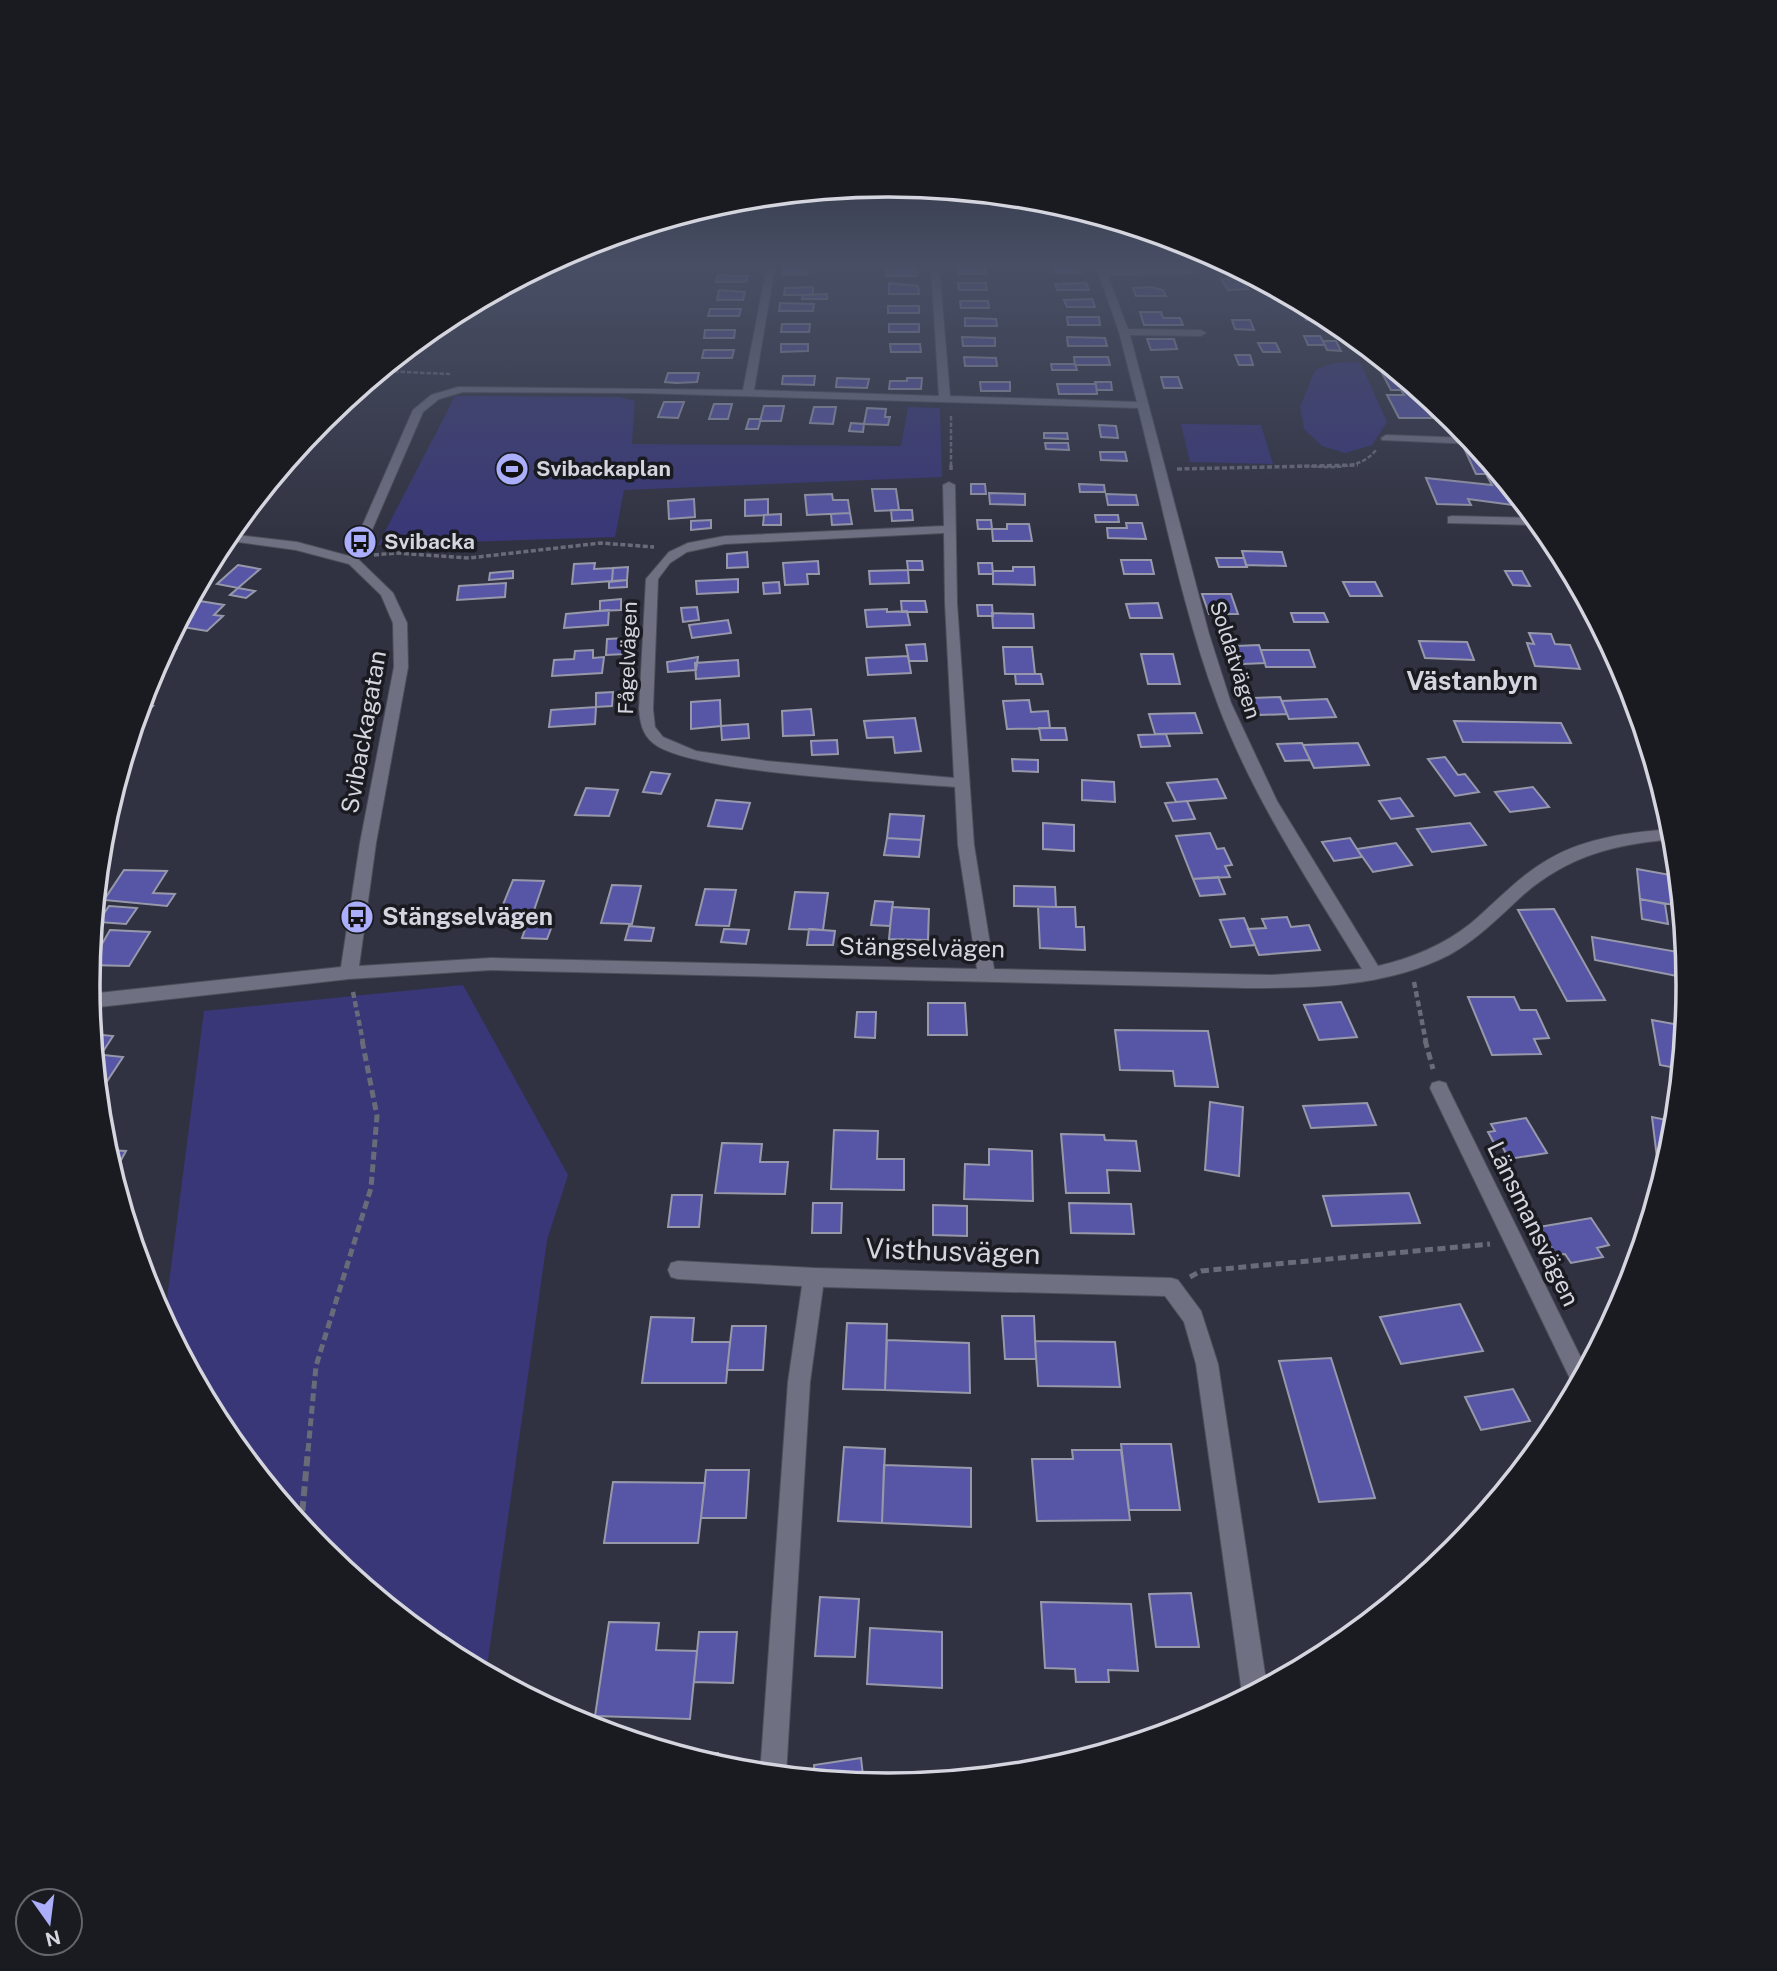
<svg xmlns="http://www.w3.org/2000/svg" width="1777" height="1971" viewBox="0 0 1777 1971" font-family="'Public Sans',sans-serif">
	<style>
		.green { fill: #393778 }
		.building { fill: #5655a6; stroke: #9799ab; stroke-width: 2 }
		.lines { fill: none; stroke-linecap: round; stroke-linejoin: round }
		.minor-casing { stroke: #4d4e5a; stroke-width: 2 }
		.path-far4 { stroke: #6a6b78; stroke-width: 2.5; stroke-dasharray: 4.5 2; stroke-linecap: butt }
		.path-far3 { stroke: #6a6b78; stroke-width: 3.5; stroke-dasharray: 5 2.5; stroke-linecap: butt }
		.path-far2 { stroke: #6a6b78; stroke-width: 4.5; stroke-dasharray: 6 3.5; stroke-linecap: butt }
		.path-far1 { stroke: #6a6b78; stroke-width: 5; stroke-dasharray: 8 4.5; stroke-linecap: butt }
		.path { stroke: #6a6b78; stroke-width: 6; stroke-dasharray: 10 5; stroke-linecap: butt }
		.minor { fill: #6f7082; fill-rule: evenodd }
		.labels { text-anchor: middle; stroke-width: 7; stroke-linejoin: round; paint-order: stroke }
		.far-poi-label { font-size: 21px; font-weight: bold; fill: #d4d5de; stroke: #1a1a21; text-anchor: start }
		.far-street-label { font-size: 21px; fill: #d4d5de; stroke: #1a1a21 }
		.street-label { font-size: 24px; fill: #d4d5de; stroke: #1a1a21 }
		.poi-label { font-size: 24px; font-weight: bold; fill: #d4d5de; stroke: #1a1a21; text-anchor: start }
		.far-district-label { font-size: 26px; font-weight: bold; fill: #d4d5de; stroke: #1a1a21 }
		.near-street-label { font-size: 28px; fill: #d4d5de; stroke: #1a1a21 }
		.rim { fill: none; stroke: #d4d5de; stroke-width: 3.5 }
	</style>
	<rect width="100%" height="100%" fill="#313241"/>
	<path class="green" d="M1360,362L1387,422L1372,445L1345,453L1322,446L1304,429L1300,407L1315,370L1333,363Z
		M455,396L619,397L635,401L632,444L901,446L908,407L940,408L942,477L624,490L615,537L378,545Z
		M1181,424L1261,425L1273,464L1190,462Z
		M463,985L568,1175L547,1240L486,1674L443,1651L322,1552L222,1430L164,1322L204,1011Z"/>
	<path class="building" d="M1054,266H1079L1081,273H1056Z
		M958,267H985L986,274H959Z
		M783,268H808V274L783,275Z
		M886,268H916L917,276H886Z
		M718,275L748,276L746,282H716Z
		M1221,279H1241L1248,289L1228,290Z
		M889,283L918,286L919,294H889Z
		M958,283H986L987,290H959Z
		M1086,283L1089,290H1057L1055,284Z
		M813,287V295H784L785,288Z
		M1151,287L1163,290L1166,296H1136L1133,288Z
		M719,290L745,292L743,300H717Z
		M827,294V299H802L803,295Z
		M1092,299L1095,307H1067L1064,300Z
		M960,301H988L989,308H961Z
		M780,303L814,304L813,311H779Z
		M888,306H919V313H888Z
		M710,309H741L739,316H708Z
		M1140,312H1161L1163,318H1180L1183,325H1144Z
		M1304,312L1321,313L1336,321L1306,320Z
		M1067,317H1099L1100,325H1068Z
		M965,318L996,319L997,326H965Z
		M1232,320H1250L1254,330L1235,329Z
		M782,324H810L809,332H781Z
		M889,324H919V332H889Z
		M705,330H735L734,338H704Z
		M1304,336H1320L1325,345H1308Z
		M962,337L995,338V346H963Z
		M1067,337L1105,338L1107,346H1068Z
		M1147,339H1174L1177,349L1151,350Z
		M1323,341H1336L1341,351L1327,350Z
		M1258,343H1276L1280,352H1263Z
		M781,344H808V351L781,352Z
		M890,344H920L921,352H891Z
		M704,350H734L732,358H702Z
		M1235,355H1250L1253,365H1239Z
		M964,357L996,358L997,366H965Z
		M1074,357H1108L1110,365H1075Z
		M1374,358H1381L1421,391H1417L1432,418H1399L1387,395H1404L1401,390H1391Z
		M1051,364H1075L1077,370H1052Z
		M668,373H699L697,382L676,383L665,382Z
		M783,376H815L814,385L782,384Z
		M1161,377H1178L1182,388H1164Z
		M837,378L869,379L867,388L836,387Z
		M907,378H922L921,389H889L890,381H907Z
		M980,382H1010V391H981Z
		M1095,382H1111L1112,390H1097Z
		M1057,384H1096L1097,394H1059Z
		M664,402H684L678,418L658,417Z
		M714,404H732L728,419H709Z
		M764,406H784L781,421H760Z
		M814,407H836L833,424L810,423Z
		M867,408L886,409L885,417H890L888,425L864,424Z
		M749,419H761L758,429H746Z
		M851,423L864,424L863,432L849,431Z
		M1099,425L1116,426L1118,438L1101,437Z
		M1044,433H1067L1068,439L1044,438Z
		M304,441L315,442L308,451H296Z
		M1045,443H1068L1069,450L1046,449Z
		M1464,448L1479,449L1527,507L1468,499L1471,505L1437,504L1426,478L1492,485L1486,474H1476Z
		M1100,452H1125L1127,461L1101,460Z
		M971,484H985L986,494H971Z
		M1079,484L1104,485L1105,492H1080Z
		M872,489H896L899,510L875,511Z
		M989,493L1025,494V505L990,504Z
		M832,494L833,500H848L850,513L807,515L805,495Z
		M1106,494L1136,495L1138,505H1108Z
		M694,499L695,517L669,519L668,501Z
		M768,499V515L745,516V500Z
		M891,510H912L913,520L892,521Z
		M850,513L852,524L832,525L831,514Z
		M781,514V525H763L764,515Z
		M1095,515H1118L1119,522H1096Z
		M711,520V528L691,530V521Z
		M977,520H991L992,529H978Z
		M1126,523H1142L1146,539L1108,538L1107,528H1127Z
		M1007,524H1029L1032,541H993L992,529H1007Z
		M1545,538H1553L1561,553H1553Z
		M1242,551L1282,552L1286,566L1246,565Z
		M747,552L748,567L727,568V554Z
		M1216,558H1244L1247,567H1219Z
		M1121,560H1151L1154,574H1124Z
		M818,561L819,574H807L808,584L785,585L783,563Z
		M907,561H922L923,570H908Z
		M595,563L594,569L613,568L612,581L572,584L574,564Z
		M978,563H992L993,574H979Z
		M238,565L260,569L238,588L217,584Z
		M628,567L627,580L612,581L613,568Z
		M1013,567H1034L1035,585L993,584V571H1013Z
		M908,570L909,583L870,584L869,571Z
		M513,571V578L489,580L490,573Z
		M1505,571H1522L1530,586L1513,585Z
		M738,579V592L697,594L696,581Z
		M627,580V587L609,588V582Z
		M779,582L780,593L764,594L763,583Z
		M1343,582H1375L1382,596H1350Z
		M506,583L505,597L457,600L459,586Z
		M238,588L255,591L246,598L230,595Z
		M1202,594H1231L1238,614H1209Z
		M621,599V610L600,611V601Z
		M200,601L224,605L214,615L223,616L207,631L177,626Z
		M901,601H925L927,612H902Z
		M1158,603L1162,618H1130L1126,604Z
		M977,605H992L993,616H978Z
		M697,607L699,620L683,622L681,608Z
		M887,609V612L907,611L910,625L867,627L865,610Z
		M609,610L608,625L564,628L566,614Z
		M992,613L1033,614L1034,628H993Z
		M1291,613H1324L1328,622H1294Z
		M728,620L731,633L692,638L689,625Z
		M1529,633L1551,634L1555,644L1570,645L1580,669L1535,666L1527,643L1534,644Z
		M626,638L625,654L606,655L607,639Z
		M1419,641L1467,642L1474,660L1425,658Z
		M925,644L927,661H909L906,645Z
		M1259,645L1265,663L1243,664L1236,646Z
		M166,647L176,649L153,670Z
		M1003,647H1032L1035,674H1005Z
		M593,650V658L604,657L602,673L552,676L554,660L574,659L575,651Z
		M1261,650H1309L1315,667H1266Z
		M1141,654H1173L1180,684H1148Z
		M908,656L911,673L868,675L866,658Z
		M698,657L696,670L668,672L667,662Z
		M738,660L739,676L696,679L695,663Z
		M1015,674H1041L1043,684H1016Z
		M613,692L612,706L596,707V693Z
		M1280,697L1287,714L1260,715L1253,698Z
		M1327,699L1336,717L1289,719L1282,701Z
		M720,700L721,726L691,729V702Z
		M1029,700L1031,712L1048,711L1050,728L1007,729L1003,701Z
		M141,704L153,706L135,723Z
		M596,707L595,724L549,727L551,710Z
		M811,709L814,735L783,736L782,711Z
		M1195,713L1202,733L1155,734L1149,714Z
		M915,718L921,751L895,753L893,737L867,738L864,721Z
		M1454,721L1561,723L1571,743L1463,742Z
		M748,724L749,738L722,740L721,726Z
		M1039,728H1065L1067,740H1041Z
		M1166,734L1170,746L1141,747L1138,735Z
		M837,740L838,754L812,755L811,741Z
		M1302,743L1310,760L1285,761L1277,744Z
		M1358,743L1369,765L1314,768L1303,745Z
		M1445,757L1458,775L1465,774L1479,792L1455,796L1428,759Z
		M1012,759L1038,760V772L1013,771Z
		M651,772L670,774L661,794L643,792Z
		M1217,779L1226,798L1176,802L1167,783Z
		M1082,780L1114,782L1115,802L1082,800Z
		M1533,787L1549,807L1510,812L1495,792Z
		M586,788L618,790L609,816L575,815Z
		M1400,798L1413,816L1391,819L1379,801Z
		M716,800L750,803L742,829L708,826Z
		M1187,801L1195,819L1173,821L1165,803Z
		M890,814L924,816L921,840L887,838Z
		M1043,823L1074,825V851L1043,849Z
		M1470,823L1486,845L1432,852L1417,829Z
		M1210,833L1217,849L1224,848L1232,865L1225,866L1230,877L1193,879L1176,836Z
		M887,838L921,840L919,857L884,855Z
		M1350,838L1362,857L1334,861L1322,842Z
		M1396,843L1412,865L1373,872L1357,849Z
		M1637,869L1676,876L1680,906L1640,899Z
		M124,870L167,871L153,893L175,894L167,906L104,900Z
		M1218,877L1225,894L1200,896L1193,879Z
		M513,880L544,881L531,919L498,917Z
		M612,885L641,886L632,924L601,923Z
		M1014,886L1055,887L1056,907L1014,906Z
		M705,889L736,890L729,926L696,925Z
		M795,892L828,893L823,930L789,929Z
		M1640,899L1665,904L1668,924L1642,919Z
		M875,901L893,902L890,926L871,925Z
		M109,906L137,908L126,924L98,922Z
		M892,907L929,909L928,940L889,939Z
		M1038,907H1075L1076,927H1084L1085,950L1040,948Z
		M1554,909L1605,1000L1567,1001L1518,910Z
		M1287,917L1291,927L1309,925L1320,950L1259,955L1248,929L1266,928L1262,919Z
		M1244,918L1255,945L1231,947L1220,920Z
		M527,924L552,926L547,939L522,938Z
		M629,926L654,928L651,941L625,940Z
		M724,929L749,930L746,944L721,942Z
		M809,929L835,931L833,945H807Z
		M110,930L150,932L129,966L90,965Z
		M1592,937L1678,952L1682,977L1595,960Z
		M1468,997H1514L1520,1010H1536L1549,1038L1534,1039L1541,1054L1492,1055Z
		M1341,1002L1357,1037L1319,1040L1304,1005Z
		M928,1003H965L967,1035H928Z
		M857,1012H876L875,1038L855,1037Z
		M1652,1020L1685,1026L1681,1069L1660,1065Z
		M1115,1030L1208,1031L1218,1087L1175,1086L1173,1071L1120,1070Z
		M92,1034L113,1036L104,1050L94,1049Z
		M94,1054L123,1057L98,1095Z
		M1210,1102L1243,1107L1239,1176L1205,1170Z
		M1367,1103L1376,1125L1311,1128L1303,1106Z
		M1652,1117L1676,1122L1669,1160L1657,1158Z
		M1526,1118L1547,1153L1509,1159L1502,1146L1496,1147L1488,1132L1495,1131L1491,1124Z
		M834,1130L878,1131L877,1159H904V1190L831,1189Z
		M1061,1134L1104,1135L1105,1140L1136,1141L1140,1171L1107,1170L1109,1193H1066Z
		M722,1143L762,1144L760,1162H788L785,1194L715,1193Z
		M989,1149L1032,1151L1033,1201L964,1199L965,1164L989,1165Z
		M105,1150L126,1151L113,1175Z
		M1409,1193L1420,1223L1332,1226L1323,1196Z
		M672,1195H702L699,1227H668Z
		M813,1203H842L841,1233H812Z
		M1069,1203L1131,1204L1134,1234L1071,1233Z
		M933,1205L967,1206V1236L933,1235Z
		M1591,1218L1609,1245L1597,1248L1603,1257L1571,1263L1565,1254L1556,1255L1539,1227Z
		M1460,1304L1483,1351L1401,1364L1380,1317Z
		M1002,1316H1034L1036,1359H1005Z
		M651,1317L694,1318L692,1342H730L726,1383H642Z
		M847,1323L887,1324L885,1390L843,1389Z
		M732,1326H766L763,1370H727Z
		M887,1340L969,1343L970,1393L885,1390Z
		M1035,1341L1115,1342L1120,1387L1038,1386Z
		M1331,1358L1375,1498L1319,1502L1279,1361Z
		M1513,1389L1530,1421L1481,1430L1465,1397Z
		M1121,1444H1171L1180,1510H1129Z
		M844,1447L885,1449L882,1523L838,1521Z
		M1072,1450H1121L1130,1520L1037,1521L1032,1459H1073Z
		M884,1465L971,1468V1527L882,1523Z
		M706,1470H749L746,1518H701Z
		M613,1482L705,1483L698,1543H604Z
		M1191,1593L1199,1647H1156L1149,1594Z
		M820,1597L859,1599L855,1657L815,1656Z
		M1041,1602L1131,1604L1138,1671L1108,1670L1109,1682H1076L1075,1669L1045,1668Z
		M609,1622L659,1623L656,1650L697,1651L690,1719L595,1716Z
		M870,1628L942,1632V1688L867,1684Z
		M699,1632H737L733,1683L694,1682Z
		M675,1753H718L717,1767L675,1754Z
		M861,1758L864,1784L815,1779L814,1765Z"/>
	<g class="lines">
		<defs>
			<path id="minor" d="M767,266H775L754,390L939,396L931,266H939L950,396L1137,402L1119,332L1096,266H1104L1106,270L1196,269L1193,274L1108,276L1128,329L1201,330L1206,333L1201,336L1130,335L1209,634L1231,703L1277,801L1378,966C1412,958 1442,946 1470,924C1496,902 1519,876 1549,859C1586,837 1632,832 1674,829L1675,839C1616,844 1569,855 1523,895C1500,916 1477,940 1449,955C1386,987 1314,988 1245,988L491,970L349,979L90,1008L89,994L341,967L360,843L394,667L393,623L381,595L349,564L296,550L238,542L215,565H209L228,534L297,542L349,556L413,410L431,395L458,387L743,390ZM463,392L642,393L1138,408C1163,506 1182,608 1217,702C1252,797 1310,883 1362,969L1272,975L994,969L974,845L957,603L955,485L949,482L943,485L944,526L725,536L688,543L669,552L646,579L639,709C640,722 642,734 653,743C691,774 897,782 955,787L958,845L977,969L491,958L359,966L376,843L408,667L407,623L393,593L359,560L423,412L439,399ZM944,533L945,603L954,778L767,761L696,751L663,737L655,727L653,709L658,579L670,563L687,552L725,544Z
				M1386,435L1470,438L1475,444L1382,440L1381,438Z
				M1452,516L1536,518L1542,525L1448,523V517Z
				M1439,1081L1446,1083L1448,1088L1587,1370L1576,1391L1430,1088L1432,1083Z
				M678,1261L814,1268L1171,1278L1178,1280L1201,1311L1218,1364L1267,1687L1245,1699L1242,1693L1196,1364L1184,1322L1165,1296L823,1287L810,1382L786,1775L760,1774L788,1382L802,1286L678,1279L671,1277L668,1270L671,1263Z"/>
		</defs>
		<use href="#minor" class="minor-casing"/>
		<path class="path-far4" d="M381,371L450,374
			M951,416V466
			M1298,466C1324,466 1358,473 1376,450"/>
		<path class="path-far3" d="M951,465V471
			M1177,469L1358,465
			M374,555L396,553L469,558L601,543L654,547"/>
		<path class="path-far2" d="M1414,982L1426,1042
			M353,992L363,1042"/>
		<path class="path-far1" d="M1425,1040L1433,1069
			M1190,1277L1201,1271L1490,1244
			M308,1451L316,1366L371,1188L377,1116L362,1040"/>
		<path class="path" d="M301,1526L308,1450"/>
		<use href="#minor" class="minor"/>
	</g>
	<linearGradient id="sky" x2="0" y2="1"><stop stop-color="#1b1c24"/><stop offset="0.49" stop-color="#484f65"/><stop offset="1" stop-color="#484f65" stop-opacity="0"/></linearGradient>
	<rect width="1777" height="542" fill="url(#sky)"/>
	<defs>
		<symbol id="stadium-disc" viewBox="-11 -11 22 22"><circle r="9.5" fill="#abaffb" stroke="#1a1a21"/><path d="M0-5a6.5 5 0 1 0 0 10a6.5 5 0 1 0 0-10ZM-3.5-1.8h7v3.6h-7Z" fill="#111"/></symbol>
		<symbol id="bus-disc" viewBox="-11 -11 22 22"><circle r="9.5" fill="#abaffb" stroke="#1a1a21"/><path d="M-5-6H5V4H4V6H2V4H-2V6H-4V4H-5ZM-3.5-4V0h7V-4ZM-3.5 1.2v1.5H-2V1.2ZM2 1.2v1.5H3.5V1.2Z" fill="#111"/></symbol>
	</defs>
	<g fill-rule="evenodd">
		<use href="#stadium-disc" x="493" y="450" width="38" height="38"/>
		<use href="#bus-disc" x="341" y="523" width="38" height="38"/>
		<use href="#bus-disc" x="338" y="898" width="38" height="38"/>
	</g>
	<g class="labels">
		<g class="far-poi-label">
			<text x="536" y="476">Svibackaplan</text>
			<text x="384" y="549">Svibacka</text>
		</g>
		<g class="far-street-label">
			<text transform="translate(628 658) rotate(-88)" y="7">Fågelvägen</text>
			<text transform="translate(1235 660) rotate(72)" y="7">Soldatvägen</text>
		</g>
		<g class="street-label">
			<text transform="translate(364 732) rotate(-80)" y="8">Svibackagatan</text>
			<text transform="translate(922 948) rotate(1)" y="8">Stängselvägen</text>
			<text transform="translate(1533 1224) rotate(64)" y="8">Länsmansvägen</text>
		</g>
		<g class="poi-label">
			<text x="382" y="925">Stängselvägen</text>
		</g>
		<g class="far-district-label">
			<text x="1472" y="690">Västanbyn</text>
		</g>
		<g class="near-street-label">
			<text transform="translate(953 1251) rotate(2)" y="10">Visthusvägen</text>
		</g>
	</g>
	<path d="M0 0H1777V1971H0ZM100 985a788 788 0 1 1 1576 0a788 788 0 1 1-1576 0Z" fill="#1a1a21" fill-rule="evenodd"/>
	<path class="rim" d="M100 985a788 788 0 1 1 1576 0a788 788 0 1 1-1576 0Z"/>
	<g transform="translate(49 1922) rotate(166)"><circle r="33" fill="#1a1a21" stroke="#64656d" stroke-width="2"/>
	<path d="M0-5L12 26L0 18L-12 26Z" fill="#abaffb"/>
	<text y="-10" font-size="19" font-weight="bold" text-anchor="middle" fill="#d4d5de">N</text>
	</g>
</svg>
